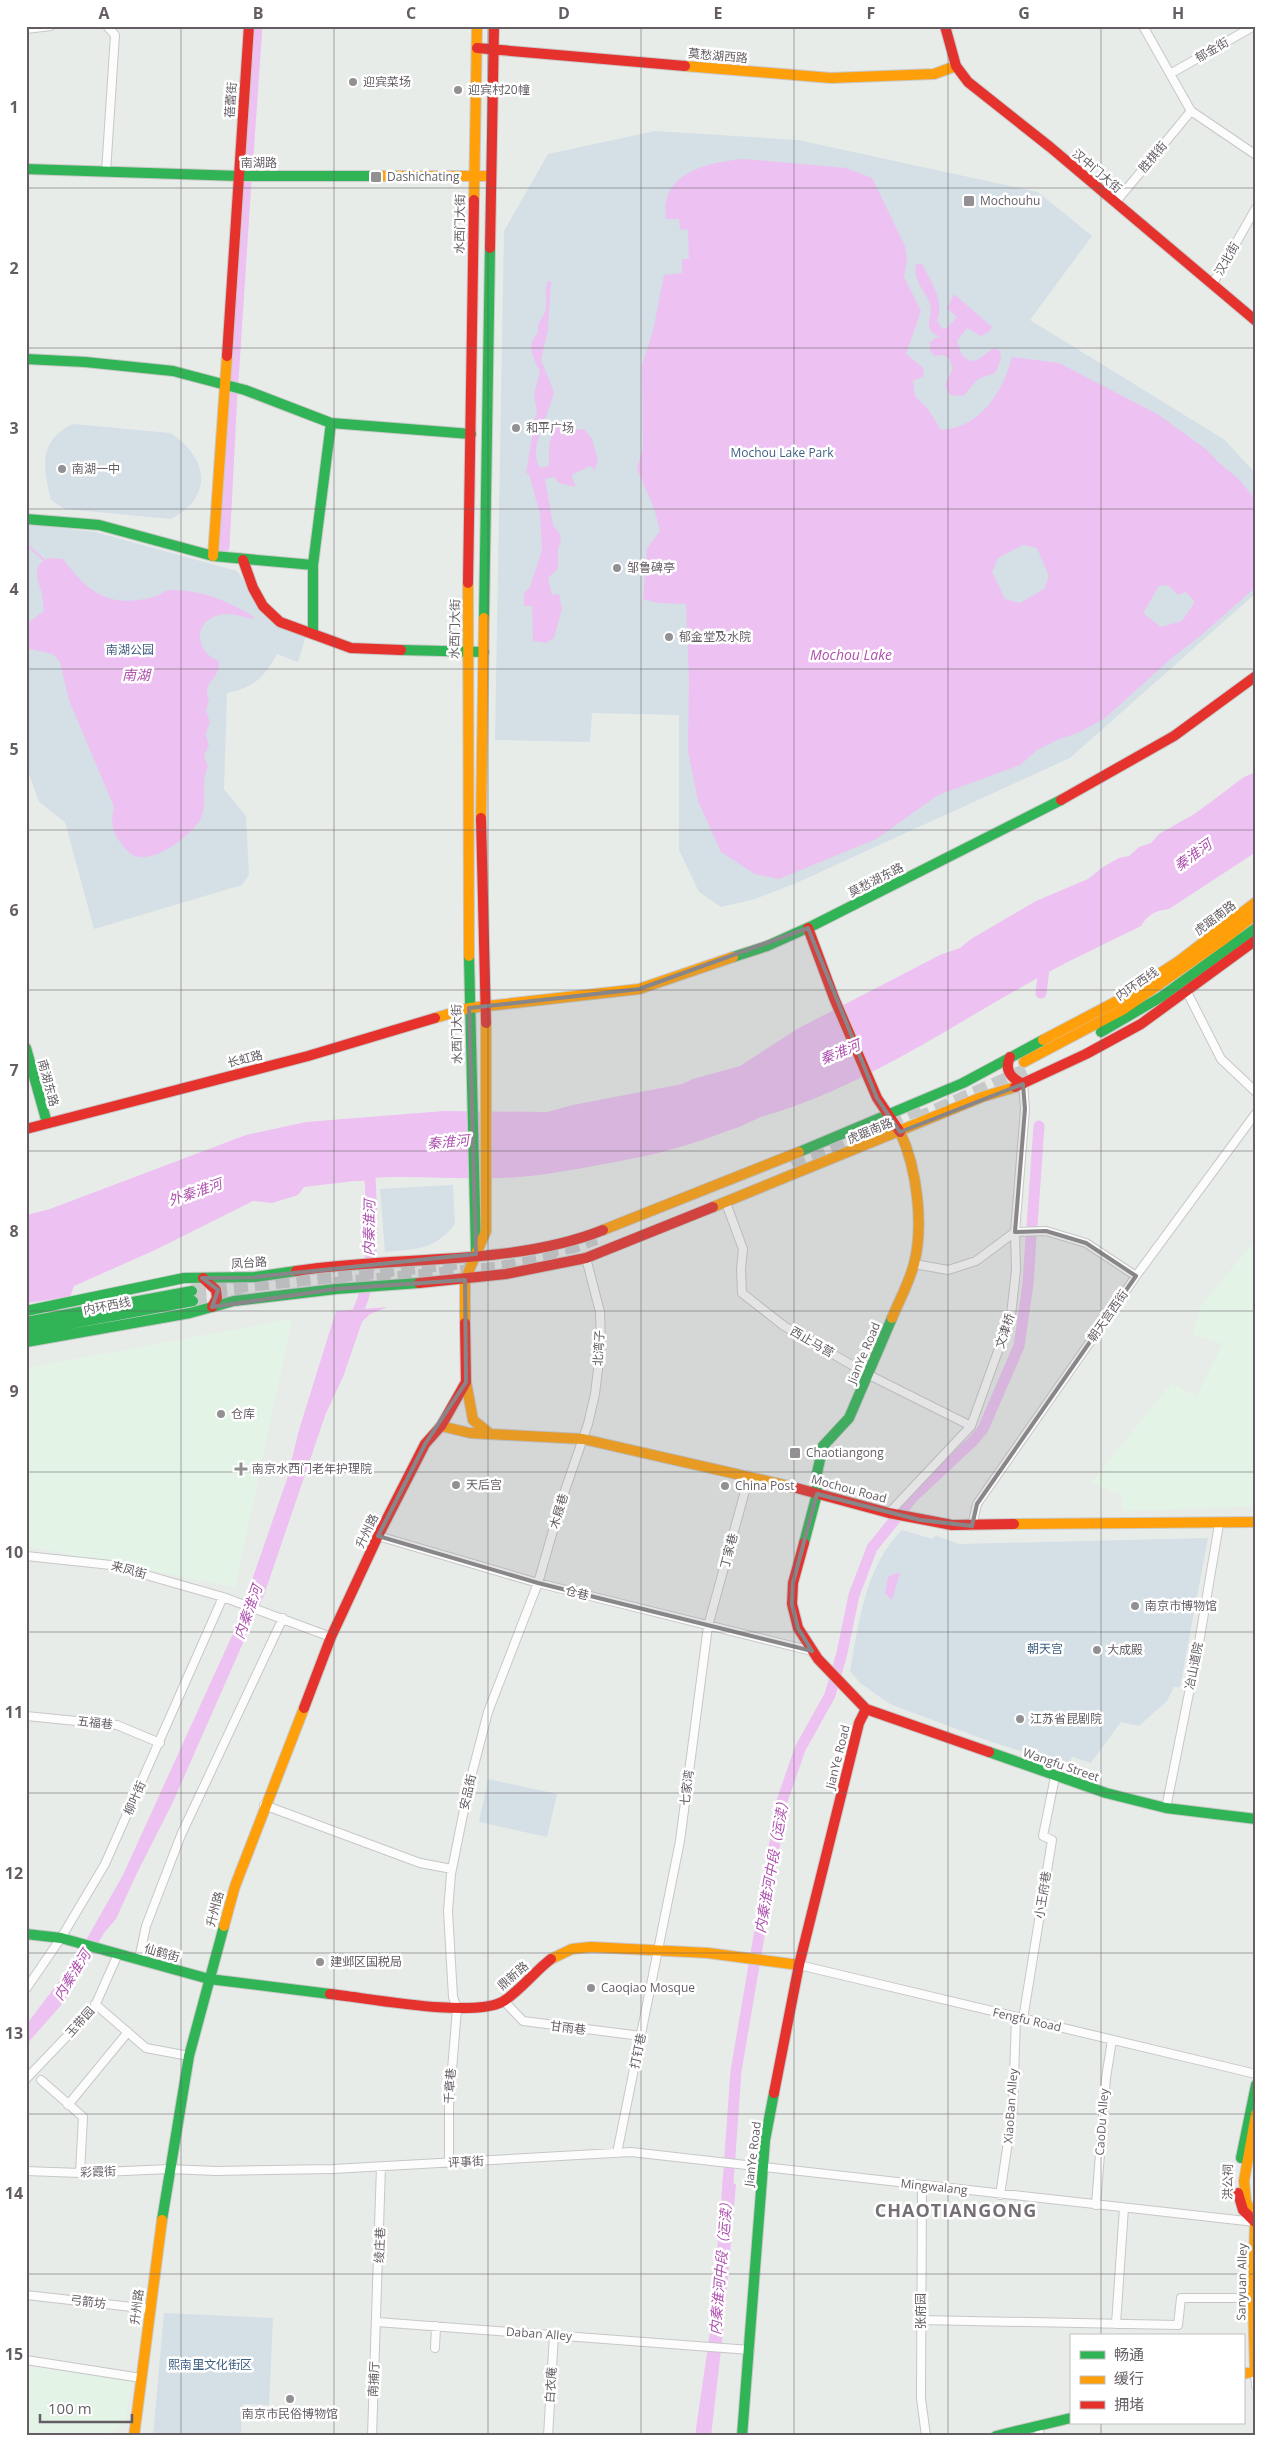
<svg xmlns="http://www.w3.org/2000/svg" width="1282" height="2462" viewBox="0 0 1282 2462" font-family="'Open Sans','Noto Sans SC',sans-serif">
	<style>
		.commercial { fill: #e3f4e7 }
		.green { fill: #d5dfe6 }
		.water { fill: #edc1f1; fill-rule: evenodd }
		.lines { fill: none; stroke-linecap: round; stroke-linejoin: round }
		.stream { stroke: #edc1f1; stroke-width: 2 }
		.river { stroke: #edc1f1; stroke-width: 11 }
		.highway-tunnel { stroke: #c7c8c8; stroke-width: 14; stroke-dasharray: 14 7; stroke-linecap: butt }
		.street-casing { stroke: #c7c7c8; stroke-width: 10 }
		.fast-casing { stroke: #c9c9c9; stroke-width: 12 }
		.slow-casing { stroke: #c9c9c9; stroke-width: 12 }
		.jam-casing { stroke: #c9c9c9; stroke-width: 12 }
		.street { stroke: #fcfcfc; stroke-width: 8 }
		.fast { stroke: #30b455; stroke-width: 10 }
		.slow { stroke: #ff9f0a; stroke-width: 10 }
		.jam { stroke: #e5322d; stroke-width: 10 }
		.marked { fill: #89868a; fill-opacity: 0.2; stroke: #89868a; stroke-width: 4; stroke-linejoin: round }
		.grid { fill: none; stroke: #645e64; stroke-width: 1; stroke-opacity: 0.55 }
		.poi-dot { fill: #929093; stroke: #fff; stroke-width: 2 }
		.labels { text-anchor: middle; stroke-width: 5; stroke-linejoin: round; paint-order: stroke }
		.street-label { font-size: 12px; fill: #645e64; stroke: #fff }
		.poi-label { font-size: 12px; fill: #645e64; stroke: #fff; text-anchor: start }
		.park-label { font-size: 12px; fill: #3f5f82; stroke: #fff }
		.water-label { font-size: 14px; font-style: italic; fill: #ae51af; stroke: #fff }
		.district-label { font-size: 18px; font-weight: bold; letter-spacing: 1px; fill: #766f76; stroke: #fff }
		.neatline { fill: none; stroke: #645e64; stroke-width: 2 }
		.grid-label { font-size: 16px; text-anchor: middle; font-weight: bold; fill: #645e64 }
	</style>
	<rect width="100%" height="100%" fill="#e8ece9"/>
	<path class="commercial" d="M1256,1239V1506L1123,1511L1122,1494L1111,1491L1092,1482L1171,1384L1197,1396L1223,1344L1193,1334L1201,1306Z
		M292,1319L235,1587L26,1546V1368Z
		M26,2366L132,2382L125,2423L106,2436H64L26,2431Z"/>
	<path class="green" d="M655,131L798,140L1038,192L1092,236L1030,320L1225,440L1256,474V593L1070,758L794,884L755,899L721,907L699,892L679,850V715L592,713L590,742L495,740L504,231L548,154Z
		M73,424L170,433C196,449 214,479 190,505C185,511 177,515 171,519L65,509L51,500C43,468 38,440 73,424Z
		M26,524L95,532L237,571L263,609L306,636L298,662L277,654C265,677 253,688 227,693L224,789L246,816L249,875L242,885L94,929L65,822L39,802L26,765Z
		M453,1185L455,1224C434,1251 416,1249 385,1252L380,1189Z
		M902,1530L933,1539L935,1535L959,1544L1208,1538L1180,1687H1174L1167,1701L1139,1726L1121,1722L1091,1763L1072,1757L1068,1766L986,1740L890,1704L860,1683L850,1671C859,1623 865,1566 902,1530Z
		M488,1779L557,1794L547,1837L479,1822Z
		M164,2313L273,2318L269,2405L243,2404L241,2436H153Z"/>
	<path class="water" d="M744,159L846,168L872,178L905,246L907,259L904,277L921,311L906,354L923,368L924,376L913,381L915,396L928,409L941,430C980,428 1003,392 1012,357L1059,363L1159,415L1207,450L1219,463L1240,480L1256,501V587L1199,637L1174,656L1105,718L1080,732L1057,740L1037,750L1020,765L938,795L876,839L779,879L755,874L721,852L698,801L688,751L689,679L686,604L659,603L643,599L647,548L660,531L654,508L637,469L643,447L642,365L653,331L664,275L682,273V259H689L688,230L680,229L679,219H666C659,173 708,162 744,159ZM1023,545L1037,548L1049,576L1044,589L1020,603L1005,599L992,572L998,558ZM1168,585L1178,595L1186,592L1195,602L1182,621L1161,627L1143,613L1159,586Z
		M916,264H922C931,281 945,302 937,321L942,328H947L957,317L947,308L954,294L992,327L989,332L981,336L967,328L957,341L962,355L970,361L977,360L994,348L1000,351L1001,359L995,373L978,379L963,396L950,395L945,385L953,368L949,358L943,355L934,356L930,350V342L937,337L942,338C939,336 934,334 932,332C925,324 933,313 930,304C925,290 912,280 916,264Z
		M548,281H551L548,329L541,360L554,392C550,413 527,448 540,468L549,466C549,452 547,424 567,424L569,430L584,429L592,439L598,461L593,472V468L590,466L573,474L572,478L576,487L559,483L554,477L545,479L553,525L560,534L561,541L558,549V568L548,578L552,595L559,594L562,609L554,638L546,643L533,641L532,606H524V593L530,587L542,550L540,514L529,474L526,473L532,437L531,429L537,413L534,394L540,372C534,359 525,345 538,333C537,323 540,322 544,314C549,304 543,291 548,281Z
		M49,558L63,559C89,593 107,607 150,598C158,597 164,590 171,590C202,590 228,601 254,617V619C243,617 230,612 219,615C192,622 195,652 219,661C220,681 201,681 209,700L206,710L210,723C205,735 205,733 209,745L204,756L208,767C199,783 210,807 198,823C186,838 160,859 139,857C131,856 125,849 121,843C111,832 111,821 114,807L69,700L60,662L53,654L26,648V624L44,611C43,606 43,600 42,594C39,582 29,566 49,558Z
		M1256,772V852L1169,909C1155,911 1148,914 1141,926C1109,942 1076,957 1045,974C953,1024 865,1087 764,1116C754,1119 744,1126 733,1129C700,1141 665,1153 630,1159C594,1166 555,1174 519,1177C469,1181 419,1175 370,1178V1181H354L304,1187L298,1195L272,1203L253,1201L155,1250L74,1286L70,1297L26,1303V1215L50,1209L246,1135L306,1122L444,1111L547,1112L573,1105L682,1084L693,1079L740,1066L797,1029L940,955L960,948L971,939L1036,901L1088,879L1103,867L1119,858L1129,856L1139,847L1151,843L1159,834L1196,813L1244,777Z
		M388,1307L370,1314L362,1322L343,1377L326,1413L264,1595L173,1802L136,1875L116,1919L104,1933L63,2003L26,2045V2025L73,1963L123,1875L235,1629L287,1479L299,1430L336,1311Z
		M896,1573H900L892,1600L885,1593L888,1577Z
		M723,2183L736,2184L723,2333L711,2436H695L710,2332Z"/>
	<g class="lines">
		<path class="stream" d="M26,544L44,560"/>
		<path class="river" d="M247,170L257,26
			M233,381L246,181
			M224,547L232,392
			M1041,993L1045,960
			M1032,1226L1039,1126
			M352,1321C378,1285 372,1206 369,1163
			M727,2197L736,2071L782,1801L800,1749L830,1695L842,1653L854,1595L872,1548L913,1497L973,1441L983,1429L1019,1346L1028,1284L1031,1237"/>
		<path class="highway-tunnel" d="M917,1119L1027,1070
			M791,1162L925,1106
			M544,1251L574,1246L596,1238
			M335,1284L495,1269L559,1258
			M192,1291L474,1261
			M193,1301L244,1295"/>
		<defs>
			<path id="street" d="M1143,26L1191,111L1256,155
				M26,29L51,26
				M1170,74L1254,26
				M106,172L115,35L107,26
				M1115,203L1191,111
				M1212,285L1256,208
				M1187,992L1221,1059L1256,1092
				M726,1203L743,1249L741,1269L742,1293L784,1326L869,1375L971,1426
				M914,1264L948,1270L976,1261L1015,1232L1046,1231L1086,1243L1136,1276
				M889,1513L971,1426L1011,1315L1016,1270L1015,1232L1025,1109L1023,1084
				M972,1526L977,1504L1136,1276L1256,1113
				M378,1536L538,1583L812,1651
				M26,1556L111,1565L223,1597L331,1637
				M26,1716L117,1725L160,1743
				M264,1805L420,1863L452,1869
				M1166,1808L1199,1643L1219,1524
				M139,1959L146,1926L181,1835L283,1618
				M799,1965L1256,2074
				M26,1989L61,1938L105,1864L223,1597
				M504,2001L523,2021L641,2036
				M95,2004L146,2048L189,2056
				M1023,2019L1052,1840L1043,1836L1055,1777
				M26,2079L94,2008L118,1954
				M41,2080L83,2117L80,2173
				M68,2105L128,2032
				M617,2153L680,1841L708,1626L745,1491L747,1475
				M449,2163V2106L457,2009L453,1997L448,1911L451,1874L469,1785L488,1712L538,1583L562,1499L588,1424L595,1394L601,1344L600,1312L586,1258
				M26,2171L80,2173L169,2169L216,2171L333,2169L631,2152L1255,2222
				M922,2186L921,2398L926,2436
				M1000,2195L1013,2109L1016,2017
				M1096,2205L1106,2078L1112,2040
				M26,2295L150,2309
				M921,2320L1178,2325L1181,2298H1253
				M377,2322L750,2350
				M1116,2324L1124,2208
				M435,2348L436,2326
				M26,2360L141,2378
				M1255,2371L1256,2386
				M1038,2427L1040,2436
				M372,2436L381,2167
				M548,2436L554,2335"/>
			<path id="fast" d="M26,169L239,176H382
				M26,359L85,362L173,371L245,390L331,423
				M26,519L99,525L213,556L313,565
				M484,618L490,248
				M313,634V565L331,423L471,434
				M401,650L484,652
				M469,956L476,1253
				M733,957L767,946L814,925L1061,800
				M1101,1032L1161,997L1256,928
				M26,1048L47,1123
				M799,1152L963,1083L1043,1040
				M26,1311L184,1278L255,1277L296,1271
				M26,1322L192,1291
				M26,1332L193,1301
				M26,1342L190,1313L234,1301L336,1289L419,1283
				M804,1543L817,1494V1473L823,1446L849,1418L892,1318
				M989,1752L1106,1793L1166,1808L1256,1819
				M26,1934L61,1938L209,1979L330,1994
				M1241,2158L1256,2085
				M162,2220L189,2056L224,1926
				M742,2436L765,2140L774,2093
				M996,2436L1071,2418"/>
			<path id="slow" d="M685,66L831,78L934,74L956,66
				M382,176H491
				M474,200L477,26
				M213,556L227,356
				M468,583L469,956
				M481,818L484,618
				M435,1018L469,1008L639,989L733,957
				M1043,1040L1119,1000L1179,961L1256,902
				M1024,1062L1124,1009L1223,940L1256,914
				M713,1207L982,1097L1015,1087
				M603,1230L799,1152
				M476,1254L486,1231V1023
				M892,1318C899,1301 909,1283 914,1264C924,1225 917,1168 900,1132
				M465,1323V1280L476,1254
				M466,1382L473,1420L489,1433
				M441,1426L470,1433L583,1439L789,1486
				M1014,1524L1256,1522
				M224,1926L235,1886L304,1708
				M551,1959L572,1949L591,1947L708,1953L799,1965
				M1255,2371L1253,2298L1255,2222L1246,2201L1244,2181L1256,2114
				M1243,2374L1256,2371
				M134,2436L162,2220"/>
			<path id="jam" d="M945,26L956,66L968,82L1050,147L1256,321
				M477,48L685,66
				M490,248L494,26
				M227,356L249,26
				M243,560L253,588L263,606L280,622L351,648L401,650
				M468,583L474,200
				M1061,800L1174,736L1256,676
				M481,818L486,1023
				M808,928L834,998L877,1098L900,1132
				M1010,1057C1004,1070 1011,1078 1023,1084
				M1015,1087L1086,1054L1141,1024L1256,940
				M26,1129L308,1056L435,1018
				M296,1271C394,1255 511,1267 603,1230
				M203,1278L216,1290L217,1298L212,1307
				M419,1283L506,1274L586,1258L713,1207
				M789,1486L889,1513L952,1525L1014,1524
				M804,1543L793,1583L792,1604L798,1628L818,1659L866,1709L989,1752
				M304,1708L331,1637L378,1536L425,1444L441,1426L466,1382L465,1323
				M330,1994C368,1998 470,2018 502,2002C518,1993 535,1971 551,1959
				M774,2093L799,1965L859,1723L866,1709
				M1238,2193L1243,2210L1255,2222"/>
		</defs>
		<use href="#street" class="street-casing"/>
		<use href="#fast" class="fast-casing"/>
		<use href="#slow" class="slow-casing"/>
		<use href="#jam" class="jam-casing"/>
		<use href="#street" class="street"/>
		<use href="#fast" class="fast"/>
		<use href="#slow" class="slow"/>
		<use href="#jam" class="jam"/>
	</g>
	<path class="marked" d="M808,928L877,1098L900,1132L1023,1084L1025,1109L1015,1232L1046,1231L1086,1243L1136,1276L977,1504L972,1526L920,1520L817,1494L793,1583L792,1604L798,1628L812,1651L538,1583L378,1536L425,1444L466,1382L465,1280L336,1289L212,1307L218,1290L202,1278L255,1277L476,1254L469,1008L639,989Z"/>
	<path class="grid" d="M181,26V2436M334,26V2436M488,26V2436M641,26V2436M794,26V2436M948,26V2436M1101,26V2336M26,188H1256M26,348H1256M26,509H1256M26,669H1256M26,830H1256M26,990H1256M26,1151H1256M26,1311H1256M26,1472H1256M26,1632H1256M26,1793H1256M26,1953H1256M26,2114H1256M26,2274H1256M1101,2423V2436"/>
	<g class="poi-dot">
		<circle cx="353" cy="82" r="5"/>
		<circle cx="458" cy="90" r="5"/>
		<rect x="370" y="171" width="12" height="12" rx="2.5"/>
		<rect x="963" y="195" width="12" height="12" rx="2.5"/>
		<circle cx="516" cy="428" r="5"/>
		<circle cx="62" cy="469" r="5"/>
		<circle cx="617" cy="568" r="5"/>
		<circle cx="669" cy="637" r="5"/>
		<circle cx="221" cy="1414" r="5"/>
		<rect x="789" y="1447" width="12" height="12" rx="2.5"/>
		<path d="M238.5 1461.5h5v5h5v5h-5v5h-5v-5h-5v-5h5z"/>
		<circle cx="456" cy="1485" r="5"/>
		<circle cx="725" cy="1486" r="5"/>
		<circle cx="1135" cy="1606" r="5"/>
		<circle cx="1097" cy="1650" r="5"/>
		<circle cx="1020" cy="1719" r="5"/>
		<circle cx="320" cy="1962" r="5"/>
		<circle cx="591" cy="1988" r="5"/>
		<circle cx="290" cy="2399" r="5"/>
	</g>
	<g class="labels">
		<g class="street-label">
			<text transform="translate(1212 50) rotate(-30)" y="4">郁金街</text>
			<text transform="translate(718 56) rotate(5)" y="4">莫愁湖西路</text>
			<text transform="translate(231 100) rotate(-86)" y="4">蓓蕾街</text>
			<text transform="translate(1153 157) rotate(-50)" y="4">胜棋街</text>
			<text x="259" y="167">南湖路</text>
			<text transform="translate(1097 171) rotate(40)" y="4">汉中门大街</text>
			<text transform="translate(460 224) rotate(-89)" y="4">水西门大街</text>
			<text transform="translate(1227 259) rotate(-60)" y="4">汉北街</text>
			<text transform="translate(455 629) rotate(-89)" y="4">水西门大街</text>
			<text transform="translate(876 880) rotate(-27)" y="4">莫愁湖东路</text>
			<text transform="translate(1215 918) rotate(-37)" y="4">虎踞南路</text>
			<text transform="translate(1137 984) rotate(-34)" y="4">内环西线</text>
			<text transform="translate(457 1034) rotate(-91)" y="4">水西门大街</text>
			<text transform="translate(245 1059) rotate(-14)" y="4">长虹路</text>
			<text transform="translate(48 1083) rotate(75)" y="4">南湖东路</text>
			<text transform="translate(870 1131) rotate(-22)" y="4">虎踞南路</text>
			<text transform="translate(249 1263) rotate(-4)" y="4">凤台路</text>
			<text transform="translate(107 1306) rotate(-11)" y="4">内环西线</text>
			<text transform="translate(1108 1316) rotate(-55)" y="4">朝天宫西街</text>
			<text transform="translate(1005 1331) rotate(-72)" y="4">文津桥</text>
			<text transform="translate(812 1342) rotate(30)" y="4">西止马营</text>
			<text transform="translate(599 1348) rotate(-87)" y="4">北湾子</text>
			<text transform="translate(864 1353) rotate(-67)" y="4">JianYe Road</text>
			<text transform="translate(849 1489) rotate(15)" y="4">Mochou Road</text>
			<text transform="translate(559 1511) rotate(-73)" y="4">木屐巷</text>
			<text transform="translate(367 1531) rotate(-64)" y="4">升州路</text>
			<text transform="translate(729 1551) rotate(-75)" y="4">丁家巷</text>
			<text transform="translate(129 1570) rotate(15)" y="4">来凤街</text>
			<text transform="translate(577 1593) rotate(14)" y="4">仓巷</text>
			<text transform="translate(1194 1666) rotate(-79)" y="4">冶山道院</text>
			<text transform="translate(95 1723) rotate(6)" y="4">五福巷</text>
			<text transform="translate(838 1757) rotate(-76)" y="4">JianYe Road</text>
			<text transform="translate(1061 1765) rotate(19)" y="4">Wangfu Street</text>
			<text transform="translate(687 1788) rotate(-83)" y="4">七家湾</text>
			<text transform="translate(468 1792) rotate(-77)" y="4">安品街</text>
			<text transform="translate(135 1798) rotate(-66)" y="4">柳叶街</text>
			<text transform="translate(1043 1895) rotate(-81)" y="4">小王府巷</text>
			<text transform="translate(215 1909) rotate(-75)" y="4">升州路</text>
			<text transform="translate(162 1953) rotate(16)" y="4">仙鹤街</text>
			<text transform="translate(513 1976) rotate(-41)" y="4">鼎新路</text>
			<text transform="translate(1027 2020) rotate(13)" y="4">Fengfu Road</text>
			<text transform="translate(80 2022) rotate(-48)" y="4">玉带园</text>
			<text transform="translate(568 2028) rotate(7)" y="4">甘雨巷</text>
			<text transform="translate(638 2051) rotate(-78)" y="4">打钉巷</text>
			<text transform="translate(450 2086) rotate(-86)" y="4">千章巷</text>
			<text transform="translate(1011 2106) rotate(-86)" y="4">XiaoBan Alley</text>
			<text transform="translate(1102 2122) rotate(-86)" y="4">CaoDu Alley</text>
			<text transform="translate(753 2154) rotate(-83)" y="4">JianYe Road</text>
			<text transform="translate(466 2162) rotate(-3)" y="4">评事街</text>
			<text transform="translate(98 2172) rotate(-2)" y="4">彩霞街</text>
			<text transform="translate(1228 2182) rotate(-89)" y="4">洪公祠</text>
			<text transform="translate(934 2187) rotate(6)" y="4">Mingwalang</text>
			<text transform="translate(380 2245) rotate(-88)" y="4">绫庄巷</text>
			<text transform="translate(1242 2282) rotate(-89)" y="4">Sanyuan Alley</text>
			<text transform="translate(88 2302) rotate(7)" y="4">弓箭坊</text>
			<text transform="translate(137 2307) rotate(-83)" y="4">升州路</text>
			<text transform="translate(921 2311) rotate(-90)" y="4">张府园</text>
			<text transform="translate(539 2334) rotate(4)" y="4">Daban Alley</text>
			<text transform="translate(374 2379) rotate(-87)" y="4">南捕厅</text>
			<text transform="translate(551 2385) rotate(-87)" y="4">白衣庵</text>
		</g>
		<g class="poi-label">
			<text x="363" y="86">迎宾菜场</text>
			<text x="468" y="94">迎宾村20幢</text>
			<text x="387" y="181">Dashichating</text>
			<text x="980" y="205">Mochouhu</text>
			<text x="526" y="432">和平广场</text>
			<text x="72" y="473">南湖一中</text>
			<text x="627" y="572">邹鲁碑亭</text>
			<text x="679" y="641">郁金堂及水院</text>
			<text x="231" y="1418">仓库</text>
			<text x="806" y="1457">Chaotiangong</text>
			<text x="252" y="1473">南京水西门老年护理院</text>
			<text x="466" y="1489">天后宫</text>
			<text x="735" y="1490">China Post</text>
			<text x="1145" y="1610">南京市博物馆</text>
			<text x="1107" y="1654">大成殿</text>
			<text x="1030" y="1723">江苏省昆剧院</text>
			<text x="330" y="1966">建邺区国税局</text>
			<text x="601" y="1992">Caoqiao Mosque</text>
			<text x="290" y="2418" text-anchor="middle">南京市民俗博物馆</text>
		</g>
		<g class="park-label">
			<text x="782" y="457">Mochou Lake Park</text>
			<text x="130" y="654">南湖公园</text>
			<text x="1045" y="1653">朝天宫</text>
			<text x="210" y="2369">熙南里文化街区</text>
		</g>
		<g class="water-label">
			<text x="851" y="660">Mochou Lake</text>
			<text x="136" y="680">南湖</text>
			<text transform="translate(1193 855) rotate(-36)" y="5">秦淮河</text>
			<text transform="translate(840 1052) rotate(-22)" y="5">秦淮河</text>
			<text transform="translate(448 1142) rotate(-5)" y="5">秦淮河</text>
			<text transform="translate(195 1192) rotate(-19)" y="5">外秦淮河</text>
			<text transform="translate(369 1228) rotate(-89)" y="5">内秦淮河</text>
			<text transform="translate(248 1612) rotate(-70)" y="5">内秦淮河</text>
			<text transform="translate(772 1864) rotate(-80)" y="5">内秦淮河中段（运渎）</text>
			<text transform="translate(72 1975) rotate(-58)" y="5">内秦淮河</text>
			<text transform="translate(721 2265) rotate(-85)" y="5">内秦淮河中段（运渎）</text>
		</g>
		<g class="district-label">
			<text x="956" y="2217">CHAOTIANGONG</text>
		</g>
	</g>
	<rect width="1282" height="2462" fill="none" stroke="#ffffff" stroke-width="55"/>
	<rect x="1070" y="2334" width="175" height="90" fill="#ffffff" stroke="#c1bfc1"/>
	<rect x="1080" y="2351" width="25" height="8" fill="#30b455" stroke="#c1bfc1"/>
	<text x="1114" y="2360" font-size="15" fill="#645e64">畅通</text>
	<rect x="1080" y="2376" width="25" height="8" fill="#ff9f0a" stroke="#c1bfc1"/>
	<text x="1114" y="2384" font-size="15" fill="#645e64">缓行</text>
	<rect x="1080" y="2401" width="25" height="8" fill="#e5322d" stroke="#c1bfc1"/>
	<text x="1114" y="2410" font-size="15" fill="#645e64">拥堵</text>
	<path d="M40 2414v8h92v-8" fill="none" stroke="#645e64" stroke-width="2.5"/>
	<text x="48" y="2414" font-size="15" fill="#645e64" stroke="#ffffff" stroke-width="4" paint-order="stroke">100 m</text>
	<rect x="28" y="28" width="1226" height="2406" class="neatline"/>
	<g class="grid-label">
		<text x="104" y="19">A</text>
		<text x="258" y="19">B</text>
		<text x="411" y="19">C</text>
		<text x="564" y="19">D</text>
		<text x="718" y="19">E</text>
		<text x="871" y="19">F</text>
		<text x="1024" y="19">G</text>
		<text x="1178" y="19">H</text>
		<text x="14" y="113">1</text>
		<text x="14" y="274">2</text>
		<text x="14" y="434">3</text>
		<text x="14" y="595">4</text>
		<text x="14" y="755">5</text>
		<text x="14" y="916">6</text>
		<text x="14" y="1076">7</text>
		<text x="14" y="1237">8</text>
		<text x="14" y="1397">9</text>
		<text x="14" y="1558">10</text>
		<text x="14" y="1718">11</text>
		<text x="14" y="1879">12</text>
		<text x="14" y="2039">13</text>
		<text x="14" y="2199">14</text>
		<text x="14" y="2360">15</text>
	</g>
</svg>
